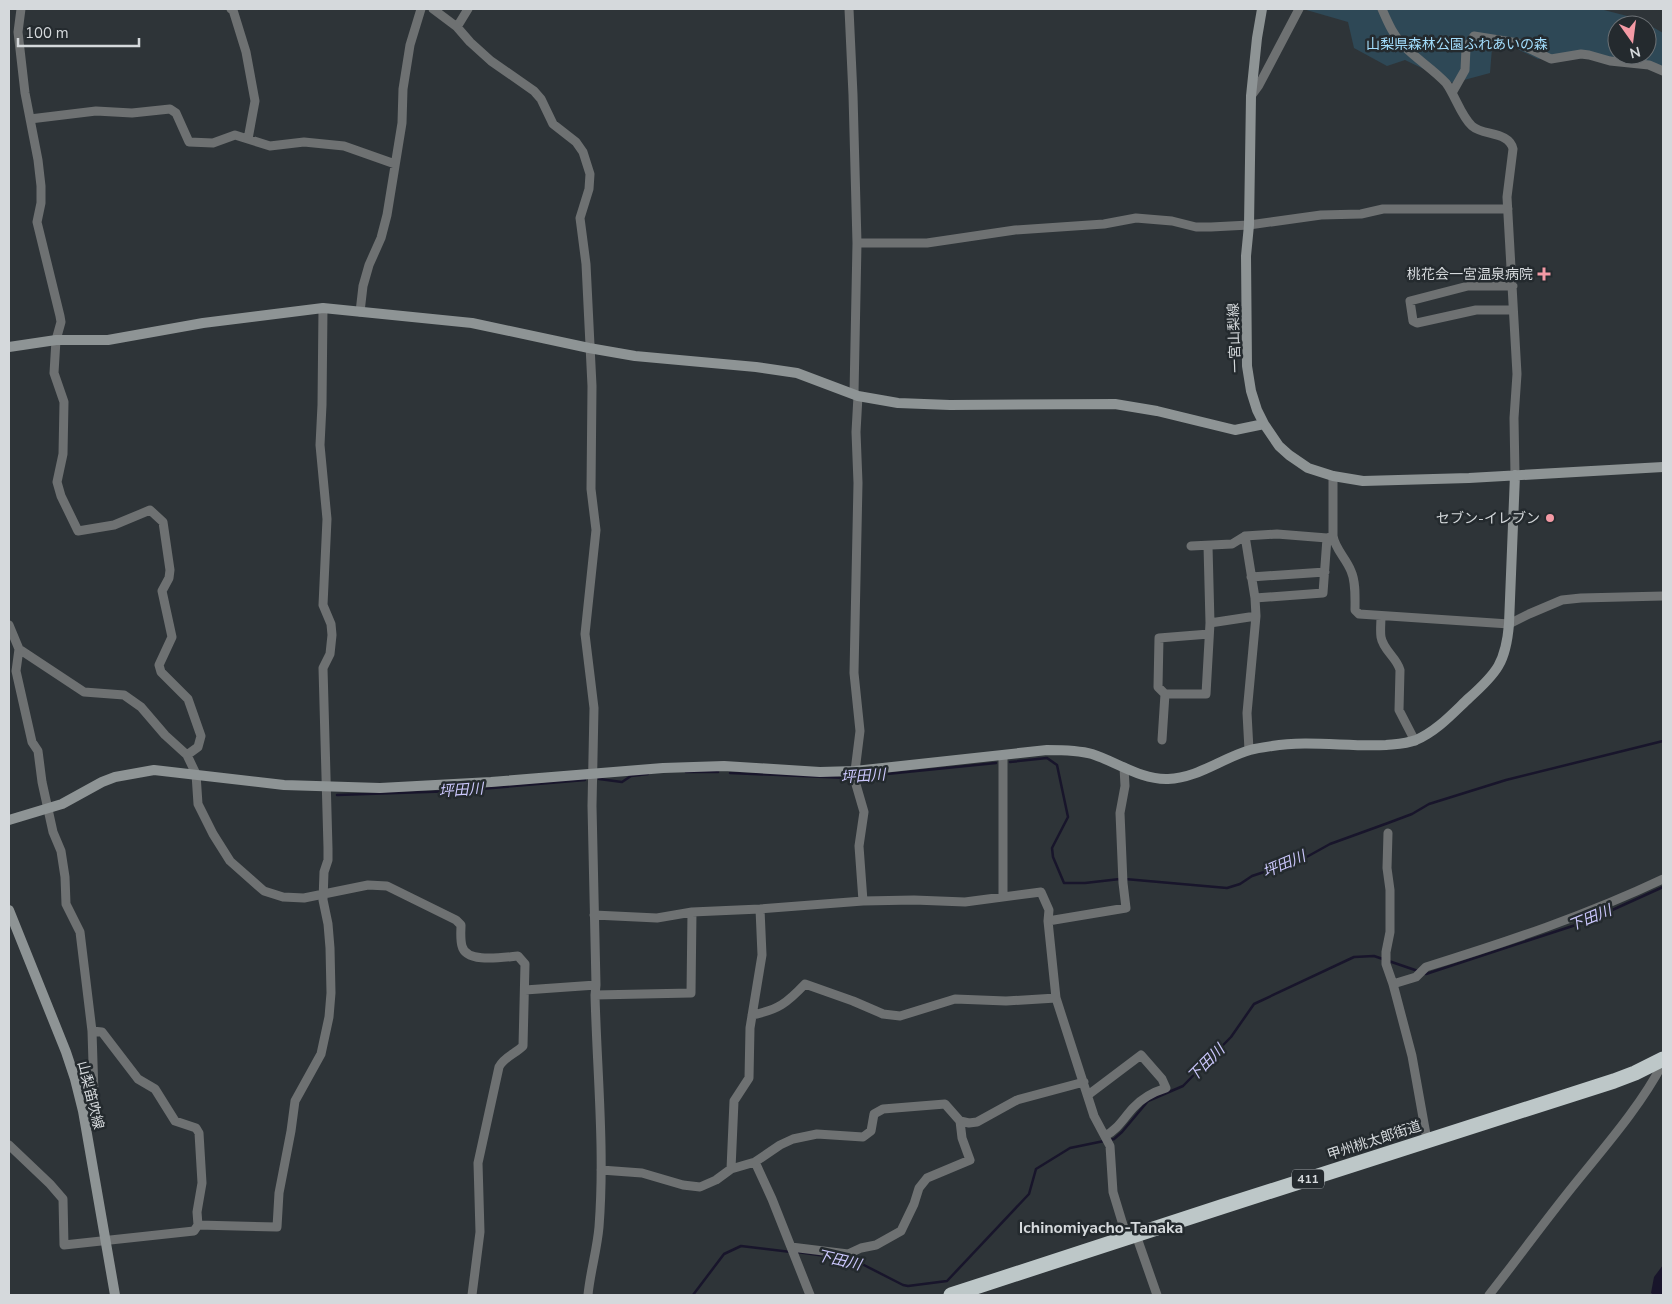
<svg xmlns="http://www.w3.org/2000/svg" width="1672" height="1304" viewBox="0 0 1672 1304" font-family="'Nunito Sans','Noto Sans JP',sans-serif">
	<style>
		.green { fill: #2e4856; fill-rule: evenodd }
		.water { fill: #18152b }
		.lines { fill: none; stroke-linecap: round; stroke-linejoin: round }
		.stream { stroke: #18152b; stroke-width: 2.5 }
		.street { stroke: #6e7172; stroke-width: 9 }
		.secondary { stroke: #8e9495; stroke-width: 10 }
		.highway { stroke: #bdc7c8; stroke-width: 15 }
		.poi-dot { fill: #f49aa5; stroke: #242a2e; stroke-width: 2 }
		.labels { text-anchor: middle; stroke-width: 5; stroke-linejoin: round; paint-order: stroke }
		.shield { fill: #242a2e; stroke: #a0a4a8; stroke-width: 1 }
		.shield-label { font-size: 12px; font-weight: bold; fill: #d5d9dc }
		.park-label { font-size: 14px; fill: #a2dcfb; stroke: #242a2e }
		.poi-label { font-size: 14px; fill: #d5d9dc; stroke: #242a2e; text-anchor: end }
		.street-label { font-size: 14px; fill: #d5d9dc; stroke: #242a2e }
		.water-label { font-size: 15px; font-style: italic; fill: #cbc7fc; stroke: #242a2e }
		.quarter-label { font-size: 16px; font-weight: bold; fill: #d5d9dc; stroke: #242a2e }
	</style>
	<rect width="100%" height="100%" fill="#2e3438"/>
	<path class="green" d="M1303,9H1600L1639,19L1663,33V68L1580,57L1538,59L1507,44L1492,48L1490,73L1453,83L1405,60L1387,66L1354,48L1348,22ZM1617,25H1647V55H1617Z"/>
	<path class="water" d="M1663,1265V1295H1654L1651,1293L1654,1277Z"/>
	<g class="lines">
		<path class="stream" d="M1010,762L1047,758L1057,765L1068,817L1052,848L1053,857L1064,883H1085L1120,879
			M686,772H718
			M730,773L847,778L996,763
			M599,779L622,782L631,776L648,774
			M337,795L457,791L585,780
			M1125,879L1227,888L1240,884L1252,876L1303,859L1330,844L1388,823L1412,814L1429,804L1506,780L1663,741
			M1423,973L1426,974L1588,921L1663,887
			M1110,1140L1114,1139L1122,1132L1148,1101L1183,1086L1231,1037L1254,1004L1354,957L1374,956L1418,971
			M797,1252L826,1256
			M839,1257L860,1263L903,1285L908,1286L947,1281L1029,1194L1036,1169L1070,1148L1104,1141
			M693,1295L724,1254L741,1246L791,1252"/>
		<path class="street" d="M21,9L18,32L25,93L38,160L41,186V203L37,222L60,316L61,322L56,340L54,373L64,402L63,454L57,482L61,496L78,531L114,525L150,510L163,522L170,570L169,578L162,591L172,637L159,665L161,672L188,699L201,736L198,747L187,755
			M231,9L233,10L246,52L255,101L248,139
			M433,9L457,27L470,42L491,61L534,91L541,99L553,124L576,142L583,152L590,174L589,189L580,218L586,264L592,386L591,489L596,530L585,634L594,708L592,806L596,985L595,995C597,1072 605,1150 599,1227C597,1250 590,1273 588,1295
			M849,9L853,95L857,243L854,394
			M1382,9C1388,23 1394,37 1406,48C1418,60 1434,70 1446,83C1455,95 1461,116 1472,126C1483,136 1509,131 1513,149L1507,197L1517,374L1514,418L1515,475
			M457,27L468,9
			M1452,93L1465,70L1466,48L1474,36L1518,43L1551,59L1581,54L1589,55L1610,61L1649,65L1663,71
			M1251,96L1259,85L1299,9
			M30,119L96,111L132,113L170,109L176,113L189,142L213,143L235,135L270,146L304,142L344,146L395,164
			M857,243H927L1015,230L1104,224L1136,218L1172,221L1196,227H1211L1249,225L1321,215L1361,214L1383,209H1508
			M1513,286H1468L1410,301L1413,321L1417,323L1476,310H1513
			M360,312L363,286L369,265L381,238L387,215L402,123L403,89L410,45L421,9
			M858,396L856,432L858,483L854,673L860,731L855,771V781L864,812L859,846L863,901
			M1245,536L1255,598L1256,616L1247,713L1249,750
			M1333,536C1335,549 1346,558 1351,571C1356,582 1355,598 1355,610L1359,614L1509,624L1529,614L1562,600L1581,598L1663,596
			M1191,546L1232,544L1245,536L1277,534L1327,538L1333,536V476
			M1251,577L1325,572
			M1255,598L1323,593L1327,538
			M1381,616C1381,623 1380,631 1381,637C1383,650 1397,658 1400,670L1399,710L1415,741
			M1210,623L1256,616
			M9,625L19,649L16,671L32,742L38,751L42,782L53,832L61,851L65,877L66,904L80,932L92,1031L94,1095L83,1111
			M19,649L84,692L124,695L141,707L165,735L187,755L196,774L198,804L213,834L230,861L264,891L283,897L304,898L368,885L387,886L456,920L461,925C461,931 460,939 462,946C466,964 504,957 518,956L525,964L523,1046C515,1054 504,1057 499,1067L478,1163L480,1232L472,1295
			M1165,694H1206L1210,623L1208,546
			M1162,740L1165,694L1158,687L1159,638L1209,634
			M1388,833L1387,868L1390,890V932L1386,952V964L1393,984
			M1003,897V755
			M594,915L657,918L692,912L760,909L863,901L914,900L965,902L1041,892L1049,910L1048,921L1056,998L1094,1116L1110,1146L1113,1192L1127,1238
			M1048,921L1126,908L1123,883L1120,813L1125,786L1124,767
			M525,990L596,985
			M595,995L691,993L692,912
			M752,1015C778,1010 787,1003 805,984L853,1001L883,1014L900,1016L955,999L1006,1001L1056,998
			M92,1031L102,1032L138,1079L155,1089L175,1121L196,1128L199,1133L202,1183L197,1212L198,1225
			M1088,1095L1141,1055L1162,1079L1166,1088C1153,1092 1142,1098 1133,1108C1123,1119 1118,1129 1105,1136
			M960,1121L969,1123L977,1122L1017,1100L1084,1082
			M1427,1140L1412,1056L1393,984L1416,977L1426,967C1507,942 1587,915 1663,879
			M9,1145L50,1184L63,1199L64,1245L194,1231L198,1225L277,1227L279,1193L291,1131L295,1101L321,1054L329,1017L331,993L330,948L328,924L323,900L324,872L328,860V848L323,668L330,654L332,635L331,624L323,605L327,519L320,445L322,405L323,308
			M755,1162L772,1199L810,1295
			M731,1169L734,1101L749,1078L750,1028L762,955L760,909
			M601,1170L642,1173L683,1185L700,1187L716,1180L731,1169L755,1162L780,1145L793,1139L817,1134L863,1137L871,1131L874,1114L883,1109L945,1104L960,1121L962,1138L970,1160L927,1178L919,1188L914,1204L901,1231L876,1245L861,1248L848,1254L791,1247
			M1136,1235L1157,1295
			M1489,1295C1519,1257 1547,1218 1578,1180C1608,1143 1641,1105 1663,1063"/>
		<path class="secondary" d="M1262,9L1257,38L1251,96L1249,225L1246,256L1247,366L1251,391L1257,410L1264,424L1279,446L1289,455L1308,468L1333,476L1363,481L1469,478L1663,467
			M9,347L56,340H108L203,323L323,308L472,323L589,348L635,356L756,367L797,373L858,396L898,403L950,405L1115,404L1157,411L1235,430L1264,424
			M9,820L62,804L102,782L115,777L154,770L284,785L380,788L491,782L663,768L724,766L820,772L855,771L1047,750C1062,750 1078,750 1092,754C1117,762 1141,780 1168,779C1198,778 1222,758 1250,750C1257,748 1265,747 1272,746C1307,740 1350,747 1386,745C1396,744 1406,744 1416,740C1437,731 1453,713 1469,698C1497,673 1506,662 1509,624L1515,475
			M9,910L66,1052L75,1079L83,1111L115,1295"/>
		<path class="highway" d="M951,1295L1221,1207L1614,1081L1635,1073L1663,1059"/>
	</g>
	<g class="poi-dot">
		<path d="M1541.5 266.5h5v5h5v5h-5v5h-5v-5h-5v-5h5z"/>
		<circle cx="1550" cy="518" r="5"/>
	</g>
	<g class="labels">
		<rect class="shield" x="1292" y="1169.5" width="32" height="19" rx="4"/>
		<g class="shield-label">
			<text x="1308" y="1183">411</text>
		</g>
		<g class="park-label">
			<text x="1457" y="49">山梨県森林公園ふれあいの森</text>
		</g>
		<g class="poi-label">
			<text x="1533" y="279">桃花会一宮温泉病院</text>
			<text x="1540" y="523">セブン-イレブン</text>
		</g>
		<g class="street-label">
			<text transform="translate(1234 338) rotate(-92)" y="5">一宮山梨線</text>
			<text transform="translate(91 1095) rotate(76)" y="5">山梨笛吹線</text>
			<text transform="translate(1374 1140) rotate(-18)" y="5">甲州桃太郎街道</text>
		</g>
		<g class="water-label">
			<text transform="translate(863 776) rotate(-4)" y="5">坪田川</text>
			<text transform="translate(461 790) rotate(-4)" y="5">坪田川</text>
			<text transform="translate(1284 864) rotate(-23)" y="5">坪田川</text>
			<text transform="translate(1590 918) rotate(-22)" y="5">下田川</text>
			<text transform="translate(1206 1063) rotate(-45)" y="5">下田川</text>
			<text transform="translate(839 1260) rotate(13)" y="5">下田川</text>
		</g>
		<g class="quarter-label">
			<text x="1101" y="1233">Ichinomiyacho-Tanaka</text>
		</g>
	</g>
	<rect width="1672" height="1304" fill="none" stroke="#d5d9dc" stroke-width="20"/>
	<g transform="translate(1632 40) rotate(166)"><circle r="24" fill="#242a2e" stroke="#6b7074"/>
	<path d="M0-4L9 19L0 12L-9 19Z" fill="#f49aa5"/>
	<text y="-8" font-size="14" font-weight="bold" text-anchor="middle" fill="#d5d9dc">N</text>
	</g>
	<path d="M18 38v8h121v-8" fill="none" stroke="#d5d9dc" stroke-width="2.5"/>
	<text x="25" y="38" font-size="15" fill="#d5d9dc" stroke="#242a2e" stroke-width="4" paint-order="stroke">100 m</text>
</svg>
